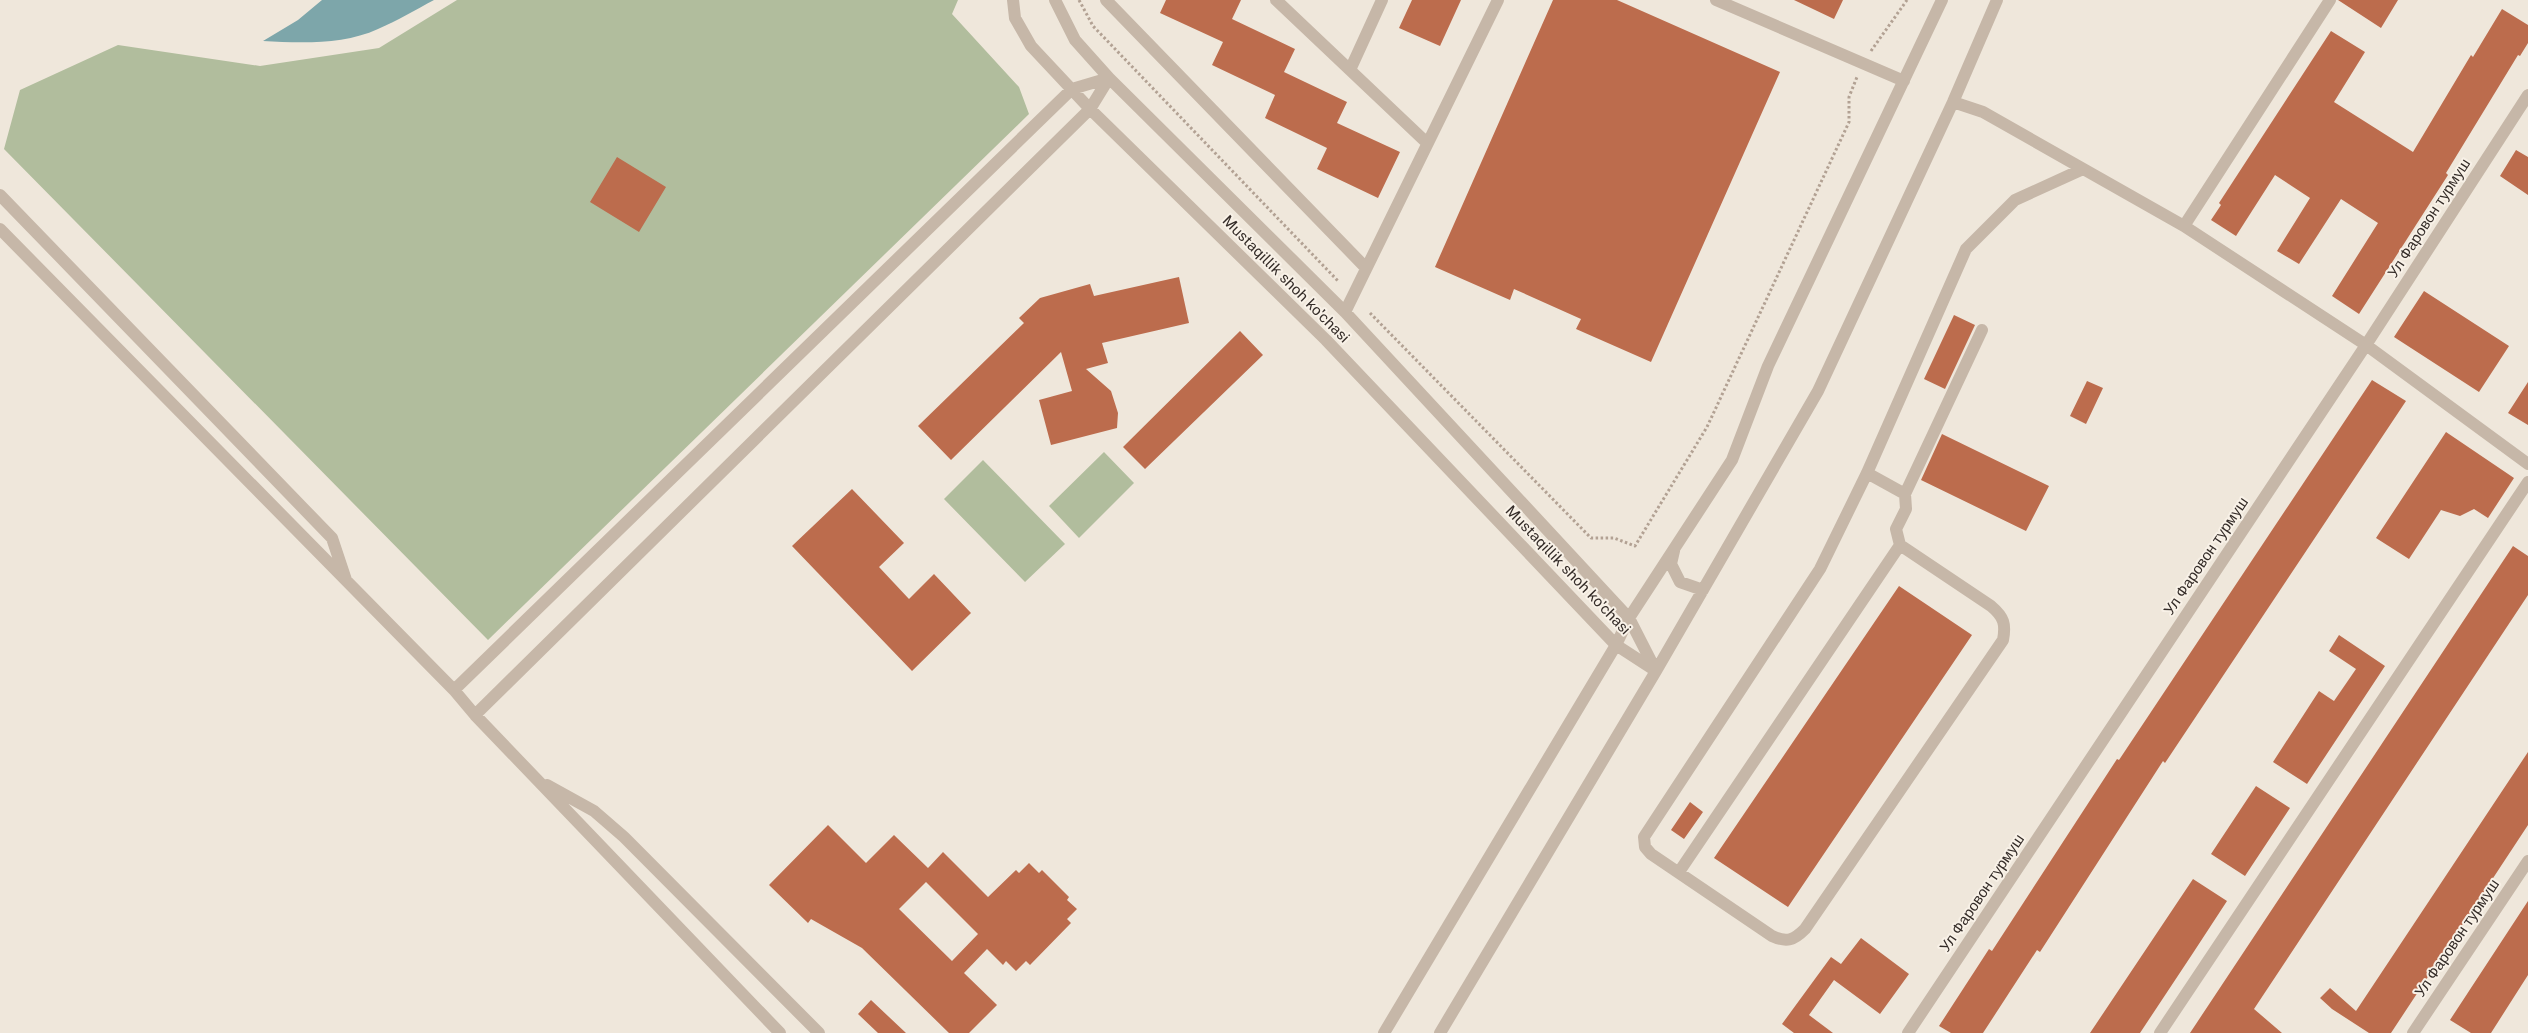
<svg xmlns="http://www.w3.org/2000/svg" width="2528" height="1033" viewBox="0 0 2528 1033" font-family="'Public Sans',sans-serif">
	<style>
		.green { fill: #b1bd9d }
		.water { fill: #7da6aa }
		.building { fill: #bc6c4d; fill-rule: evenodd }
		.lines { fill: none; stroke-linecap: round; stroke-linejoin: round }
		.path { stroke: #b2a193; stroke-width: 3; stroke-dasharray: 2.5 2.5; stroke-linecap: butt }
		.minor { stroke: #c6b7a8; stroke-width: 12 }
		.labels { text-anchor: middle; stroke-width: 4; stroke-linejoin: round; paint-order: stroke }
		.street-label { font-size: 15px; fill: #342c28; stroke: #f8f1e7 }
	</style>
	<rect width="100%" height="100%" fill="#efe7db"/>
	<path class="green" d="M457,0H958L952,14L1019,87L1029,114L488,640L4,149L20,90L118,45L260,66L379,48Z
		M1104,452L1134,483L1079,538L1049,506Z
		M983,460L1065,544L1025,582L944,499Z"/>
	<path class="water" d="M322,0H434C415,10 397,21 378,29C343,45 301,43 263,41L298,20Z"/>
	<path class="building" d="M1166,0H1241L1232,19L1295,49L1284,72L1347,102L1337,123L1400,152L1378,198L1317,169L1327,148L1265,118L1275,95L1212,65L1223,42L1160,13Z
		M1412,0H1461L1440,46L1399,28Z
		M1553,0H1617L1780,72L1651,362L1576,329L1581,319L1514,289L1510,300L1435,267Z
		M1794,0H1843L1834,19Z
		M2338,0H2398L2381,28Z
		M2502,9L2528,25V43L2520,56L2518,55L2446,173L2448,175L2359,314L2332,296L2378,223L2341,199L2299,264L2277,251L2310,198L2275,175L2236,236L2211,220L2221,205L2219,203L2331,31L2365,52L2334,102L2413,152L2471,55L2473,57Z
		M2516,150L2528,157V195L2500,176Z
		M617,157L666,187L639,232L590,202Z
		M1179,277L1189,323L1102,343L1108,363L1086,369L1111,391L1118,413L1117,428L1051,445L1039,400L1072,391L1061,352L951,460L918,426L1024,323L1019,318L1040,298L1090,284L1094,296Z
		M2424,291L2509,346L2479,392L2394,337Z
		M1954,315L1975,325L1945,389L1924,379Z
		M1240,331L1263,355L1145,469L1123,447Z
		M2372,380L2406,401L2165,763L2163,761L2040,952L2037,950L1983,1033H1951L1939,1026L1989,949L1992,951L2117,759L2119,760Z
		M2087,381L2103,388L2086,424L2070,416Z
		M2528,382V425L2508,413Z
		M2446,432L2514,478L2488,518L2474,509L2460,516L2441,510L2409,559L2376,538Z
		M1942,434L2049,486L2026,531L1921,480Z
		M852,489L904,543L879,567L909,599L934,574L971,613L912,671L792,546Z
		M2513,546L2528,556V595L2254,1009L2282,1033H2190Z
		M1899,586L1972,635L1788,907L1714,858Z
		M2339,635L2385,666L2307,784L2273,762L2319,691L2334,701L2356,669L2329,651Z
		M2528,752V825L2391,1033H2369L2332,1009L2320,998L2330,988L2356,1011Z
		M2256,786L2290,808L2245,876L2211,854Z
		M1690,802L1703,812L1684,839L1671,830Z
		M828,825L866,863L894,835L928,868L943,852L988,897L1016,870L1019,873L1029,863L1039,873L1042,870L1069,897L1067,900L1077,909L1067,919L1071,923L1030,965L1026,961L1016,971L1006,961L1003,965L987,949L964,973L997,1005L969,1033H949L862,948L811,919L808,923L769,885ZM926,882L978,934L952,961L899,909Z
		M2193,879L2227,901L2193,953L2140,1033H2090Z
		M2528,901V975L2491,1033H2471L2450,1020Z
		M1861,938L1909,974L1880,1014L1834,980L1809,1015L1833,1033H1794L1782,1024L1831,957L1841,964Z
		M871,1000L906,1033H878L858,1014Z"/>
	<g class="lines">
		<path class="path" d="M1079,0L1093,26L1339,282
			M1871,51L1907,0
			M1370,313L1591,538H1614L1635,546L1707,427L1849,122V97L1857,77"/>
		<path class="minor" d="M1013,0L1015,18L1031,46L1090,109L1326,340L1616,645L1656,671
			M1055,0L1075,40L1109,78L1345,312L1629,618L1655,669
			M1106,0L1366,268
			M1276,0L1427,143
			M1716,0L1904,81
			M1350,70L1382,0
			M1953,102L1983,112L2184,226L2366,345L2528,464
			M0,195L332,538L346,580
			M2184,226L2330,0
			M0,229L454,690L475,715L780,1033
			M1345,312L1498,0
			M1867,473L1905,494L1906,509L1896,529L1900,545L1991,606C2004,617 2006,624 2003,640L1805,929C1794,940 1787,943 1772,936L1651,854L1645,847L1644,837L1820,569L1867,473L1966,249L2015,200L2083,169
			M1905,494L1982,330
			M1674,551L1671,564L1680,582L1703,590
			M454,690L1072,89L1109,78
			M475,715L1090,109L1109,78
			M547,785L594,811L624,837L819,1033
			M1679,872L1900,545
			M1384,1033L1616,645L1629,618L1732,460L1768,366L1942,0
			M1440,1033L1656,671L1818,391L1953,102L1997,0
			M1908,1033L2366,345L2528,95
			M2160,1033L2528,482
			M2413,1033L2528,861"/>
	</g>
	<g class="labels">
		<g class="street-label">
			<text transform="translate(2429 218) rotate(-57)" y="5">Ул Фаровон турмуш</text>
			<text transform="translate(1286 279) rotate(45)" y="5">Mustaqillik shoh ko'chasi</text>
			<text transform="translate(2206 556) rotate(-56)" y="5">Ул Фаровон турмуш</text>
			<text transform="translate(1568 570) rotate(46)" y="5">Mustaqillik shoh ko'chasi</text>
			<text transform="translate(1982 893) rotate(-56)" y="5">Ул Фаровон турмуш</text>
			<text transform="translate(2457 938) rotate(-56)" y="5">Ул Фаровон турмуш</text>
		</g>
	</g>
</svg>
